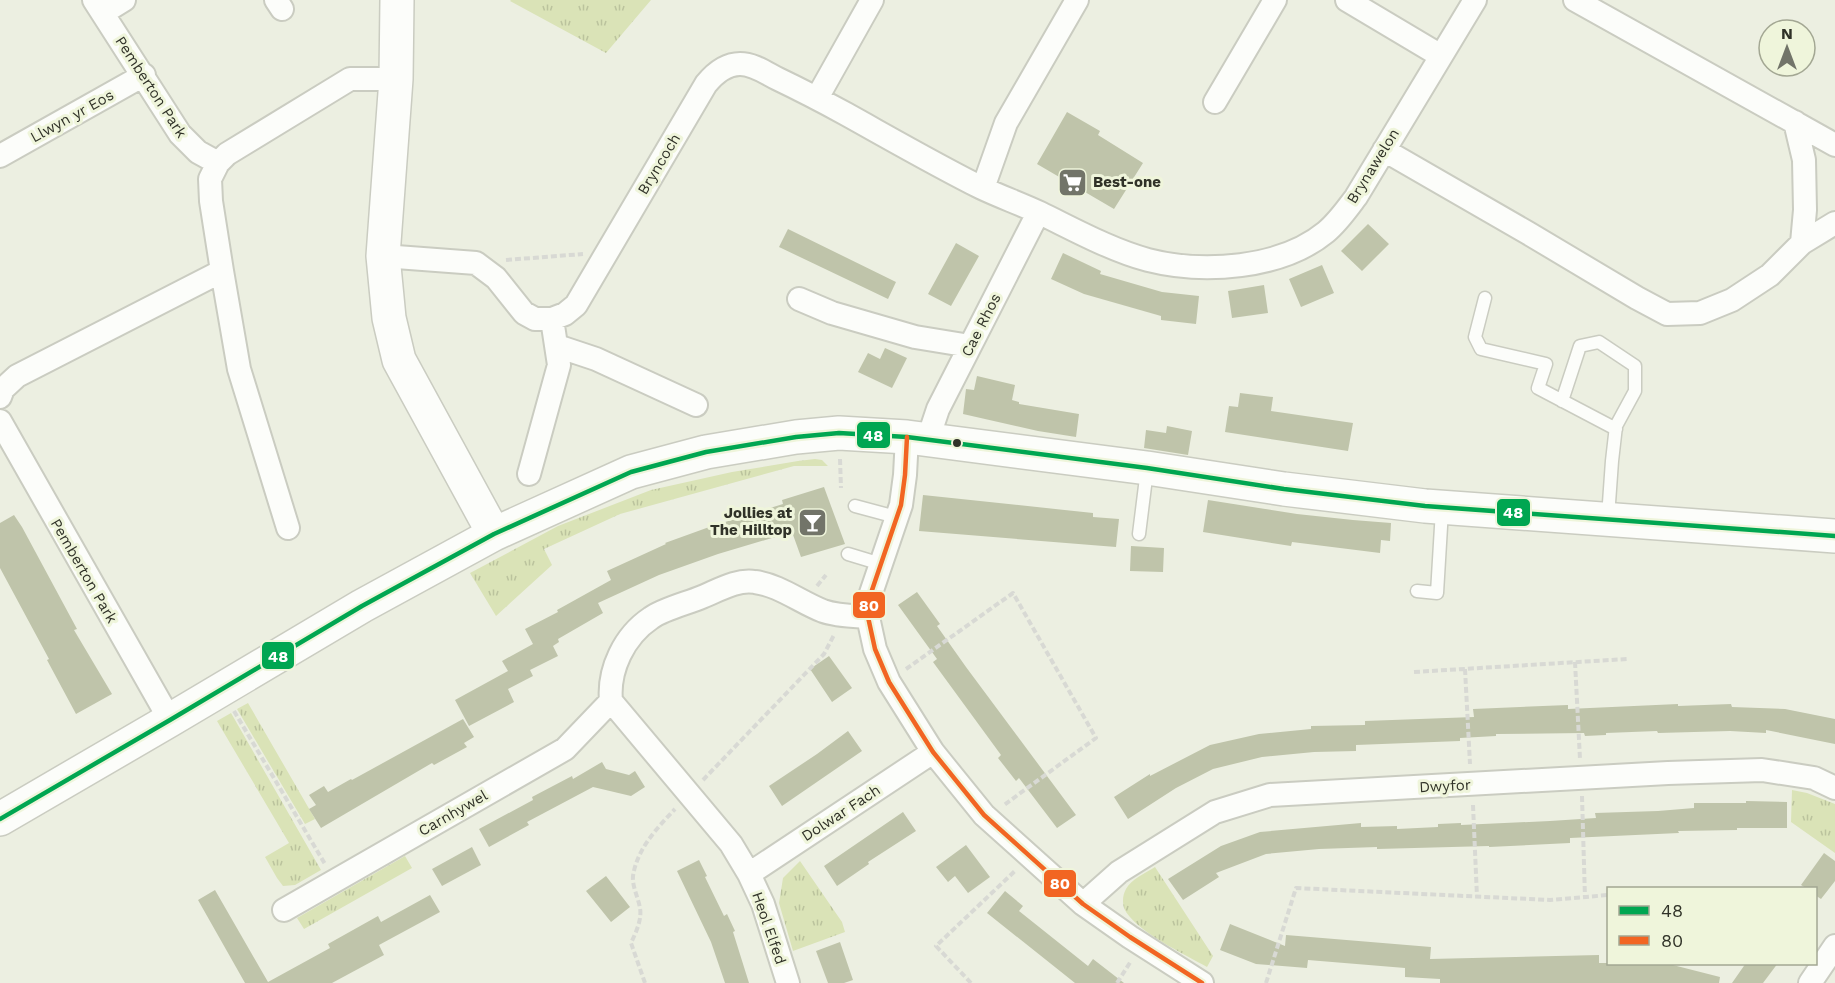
<svg xmlns="http://www.w3.org/2000/svg" width="1835" height="983" viewBox="0 0 1835 983" font-family="'Work Sans',sans-serif">
	<style>
		.grass { fill: url(#grass-tufts) }
		.building { fill: #bfc4aa }
		.lines { fill: none; stroke-linecap: round; stroke-linejoin: round }
		.lane-casing { stroke: #caccc1; stroke-width: 15 }
		.street-casing { stroke: #caccc1; stroke-width: 26 }
		.secondary-casing { stroke: #caccc1; stroke-width: 36 }
		.path { stroke: #d8d9d4; stroke-width: 4; stroke-dasharray: 6 3; stroke-linecap: butt }
		.lane { stroke: #fcfdfa; stroke-width: 12 }
		.street { stroke: #fcfdfa; stroke-width: 22 }
		.secondary { stroke: #fcfdfa; stroke-width: 33 }
		.bus-1-casing { stroke: #eff5db; stroke-width: 9 }
		.bus-2-casing { stroke: #eff5db; stroke-width: 9 }
		.bus-1 { stroke: #00a651; stroke-width: 4.5 }
		.bus-2 { stroke: #f26522; stroke-width: 4.5 }
		.bus-dot { fill: #303228; stroke: #eff5db; stroke-width: 2 }
		.labels { text-anchor: middle; stroke-width: 6; stroke-linejoin: round; paint-order: stroke }
		.street-label { font-size: 15px; fill: #303228; stroke: #eff5db }
		.poi-label { font-size: 15px; font-weight: bold; fill: #303228; stroke: #eff5db; text-anchor: start }
		.line-badge { stroke: #eff5db; stroke-width: 2 }
		.badge-label { font-size: 16px; text-anchor: middle; font-weight: bold; fill: #fff }
	</style>
	<defs>
		<pattern id="grass-tufts" width="24" height="20" patternUnits="userSpaceOnUse" patternTransform="scale(1.5)"><rect width="24" height="20" fill="#dae3b7"/><path d="M3 7l-1-3M5 7V3M7 7l1-3M15 17l-1-3M17 17v-4M19 17l1-3" fill="none" stroke="#bbc39d"/></pattern>
	</defs>
	<rect width="100%" height="100%" fill="#ecefe1"/>
	<path class="grass" d="M511,0H651L606,53L510,1Z
		M815,459L822,460L828,466H794L620,514L544,549L552,565L496,616L470,573L558,526L651,490L732,472L798,461Z
		M248,703L315,819L305,824L237,709Z
		M231,713L321,870L295,885L283,886L277,878L265,857L289,843L217,721Z
		M1792,790L1807,793L1835,804V853L1791,822Z
		M405,856L412,868L304,929L297,918Z
		M800,861L842,922L845,932L793,951L779,903L783,878Z
		M1155,867L1213,956L1207,967C1186,955 1133,930 1124,908C1122,902 1123,894 1126,889C1131,879 1146,873 1155,867Z"/>
	<path class="building" d="M1067,112L1100,131L1098,135L1143,163L1114,209L1037,164Z
		M1368,224L1389,244L1362,271L1341,251Z
		M788,229L896,282L888,299L779,247Z
		M956,243L979,256L951,306L928,294Z
		M1063,253L1101,271L1100,274L1162,292L1199,296L1196,324L1161,320V316L1084,294L1051,279Z
		M1322,265L1334,293L1301,307L1289,279Z
		M1264,285L1268,313L1232,318L1228,291Z
		M885,348L907,358L892,388L858,372L868,353L880,359Z
		M977,376L1015,385L1012,400L1019,402V404L1079,414L1076,437L1038,431L963,414L966,389L974,390Z
		M1240,393L1273,397L1271,411L1353,423L1348,451L1225,432L1229,406L1238,407Z
		M1167,426L1192,431L1188,455L1144,448L1146,430L1166,433Z
		M824,487L845,544L801,557L792,532L718,554L659,575L598,603L603,613L558,639L559,642L553,646L558,656L530,670L533,676L508,689L514,702L469,726L455,700L508,671L502,661L533,644L525,629L558,612L557,610L611,580L607,571L666,544L665,543L712,526L783,504L782,500Z
		M923,495L1093,513V517L1119,519L1116,547L919,531Z
		M1208,500L1297,514L1353,520L1391,523L1390,541L1381,540L1380,553L1292,542L1291,546L1203,532Z
		M14,515L22,527L77,629L74,630L112,694L76,714L47,660L49,659L0,568V523Z
		M1131,546L1164,548L1163,572L1130,571Z
		M917,592L940,624L937,626L966,667L1076,815L1057,828L1019,778L1016,781L998,758L1001,755L933,662L937,659L898,605Z
		M829,656L852,688L832,702L810,669Z
		M1678,704V706L1731,704L1732,707L1785,709L1835,719V744L1766,730V733L1730,731L1658,733L1657,731L1606,733V735L1585,736L1584,733L1496,734V736L1460,738V741L1356,745V751L1314,752L1262,757L1213,769L1176,788L1128,819L1114,797L1150,774V776L1210,745L1259,734L1311,729V726L1365,725V721L1474,717L1473,709L1568,705V709Z
		M463,719L474,737L464,743L467,747L434,765L432,763L321,828L309,809L316,805L309,795L324,786L328,792L351,779L352,780Z
		M848,731L862,751L782,806L769,786L817,754Z
		M602,762L606,769L629,775L635,771L645,787L631,796L593,787L527,822L529,825L489,847L479,829L533,800L532,797L572,776L573,779Z
		M1746,801L1787,802V828H1737V830L1678,831L1679,833L1570,838V843L1489,847V846L1377,849V847L1319,849L1266,854L1216,873L1219,877L1183,900L1168,879L1221,846L1260,832L1361,823V827L1397,826V829L1438,827V824L1461,823V825L1550,821L1596,818L1595,813L1658,811L1694,808V803H1746Z
		M903,812L916,831L868,862L869,864L837,886L824,866Z
		M966,845L990,877L968,893L955,876L948,882L936,867Z
		M472,847L481,865L442,886L432,869Z
		M1824,853L1835,861V881L1821,899L1815,895V888H1806L1801,885Z
		M699,860L707,876L705,877L724,916L727,914L735,931L733,932L749,983H725L711,942L677,871Z
		M606,876L630,907L611,922L586,891Z
		M215,890L268,982L330,948L328,944L378,916L381,922L430,895L440,912L379,945L384,955L332,983H245L198,900Z
		M1005,891L1023,906L1019,911L1088,966L1093,959L1124,983H1075L987,913Z
		M1230,924L1285,946L1286,935L1431,947L1430,959L1599,955V963H1665L1720,977L1719,983H1440V979L1405,977V968L1308,960L1307,968L1256,964L1220,950Z
		M840,942L853,980L844,983H828L816,951Z
		M1746,963H1778L1763,983H1732Z"/>
	<g class="lines">
		<defs>
			<path id="lane" d="M1485,298L1475,337L1481,349L1546,364L1538,388L1616,429
				M1562,401L1580,346L1599,342L1635,366V391L1616,426L1612,461L1608,517
				M855,506L896,517
				M1139,534L1147,470
				M848,554L881,564
				M1417,591L1437,593L1442,510"/>
			<path id="street" d="M94,0L180,134L198,152L218,163
				M276,0L282,9
				M1347,0L1441,56
				M1575,0L1835,145
				M103,13L124,0
				M817,98L872,0
				M1215,102L1275,0
				M1384,150L1528,233L1637,298L1667,314L1700,313L1732,300L1770,275L1802,243L1805,210L1804,160L1795,122
				M0,156L144,75
				M983,188L1006,123L1077,0
				M1802,243L1835,223
				M383,256L476,263L496,278L524,313L535,319H552L565,314L576,305L706,84C715,73 726,64 740,64C754,64 766,73 778,79C801,90 824,102 846,114C891,139 936,165 982,188C1001,197 1021,204 1040,213C1075,230 1111,250 1148,260C1203,274 1281,269 1326,232C1338,222 1347,209 1356,197L1475,0
				M799,299L832,313L915,337L970,346
				M557,346L596,359L696,405
				M0,397L3,389L17,376L222,271
				M0,421L170,720
				M907,437L905,475L901,505L870,596L868,617L875,649L889,682L933,752L984,815L1083,904L1130,937L1202,983
				M928,439L938,409L1038,213
				M529,474L559,365L552,319
				M288,528L239,369L222,271L211,201L210,179L218,163L227,154L350,79H396
				M749,874L933,752
				M1083,904L1119,872L1215,812L1270,795L1668,773L1762,770L1814,778L1835,788
				M284,910L565,749L611,701
				M788,983L763,904L749,874L731,844L611,701C608,670 624,636 651,618C663,609 688,603 702,597C719,590 737,579 755,582C779,585 800,602 823,611C837,616 853,616 868,617
				M1810,983L1835,946"/>
			<path id="secondary" d="M397,0L396,79L383,256L389,318L399,360L494,534
				M0,819L170,720L362,606L494,534L631,472L706,452L796,437L839,433L907,437L1147,468L1284,489L1425,506L1835,536"/>
		</defs>
		<use href="#lane" class="lane-casing"/>
		<use href="#street" class="street-casing"/>
		<use href="#secondary" class="secondary-casing"/>
		<path class="path" d="M506,260L583,254
			M840,459L841,488
			M817,586L826,575
			M1575,662L1580,759
			M906,669L1013,593L1096,738L1004,805
			M1465,669L1470,764
			M1414,672L1627,659
			M234,711L325,864
			M703,780L824,654L834,635
			M1582,796L1585,898
			M1473,805L1477,897
			M645,983L631,943C636,932 642,920 640,908C638,897 632,886 633,876C637,849 657,828 675,809
			M971,983L936,946L1016,870
			M1117,983L1131,961
			M1266,983L1296,888L1550,900L1608,895"/>
		<use href="#lane" class="lane"/>
		<use href="#street" class="street"/>
		<use href="#secondary" class="secondary"/>
		<defs>
			<path id="bus-1" d="M0,819L170,720L362,606L494,534L631,472L706,452L796,437L839,433L907,437L1147,468L1284,489L1425,506L1835,536"/>
			<path id="bus-2" d="M907,437L905,475L901,505L870,596L868,617L875,649L889,682L933,752L984,815L1083,904L1130,937L1202,983"/>
		</defs>
		<use href="#bus-1" class="bus-1-casing"/>
		<use href="#bus-2" class="bus-2-casing"/>
		<use href="#bus-1" class="bus-1"/>
		<use href="#bus-2" class="bus-2"/>
	</g>
	<defs>
		<symbol id="supermarket-square" viewBox="-11 -11 22 22"><rect x="-9" y="-9" width="18" height="18" rx="4" fill="#727469" stroke="#eff5db"/><path d="M-6-5.5h2.5l.6 2H6L4.5 2H-2.5L-4.4-4H-6ZM-1.5 3.2a1.3 1.3 0 1 0 .1 0ZM3 3.2a1.3 1.3 0 1 0 .1 0Z" fill="#fff"/></symbol>
		<symbol id="bar-square" viewBox="-11 -11 22 22"><rect x="-9" y="-9" width="18" height="18" rx="4" fill="#727469" stroke="#eff5db"/><path d="M-6-5H6L.8 .8V4.5H3.5V6h-7V4.5H-.8V.8Z" fill="#fff"/></symbol>
	</defs>
	<g fill-rule="evenodd">
		<use href="#supermarket-square" x="1056" y="166" width="33" height="33"/>
		<use href="#bar-square" x="796" y="506" width="33" height="33"/>
	</g>
	<circle class="bus-dot" cx="957" cy="443" r="5"/>
	<g class="labels">
		<g class="street-label">
			<text transform="translate(151 87) rotate(57)" y="5">Pemberton Park</text>
			<text transform="translate(72 116) rotate(-29)" y="5">Llwyn yr Eos</text>
			<text transform="translate(659 164) rotate(-59)" y="5">Bryncoch</text>
			<text transform="translate(1373 166) rotate(-58)" y="5">Brynawelon</text>
			<text transform="translate(981 325) rotate(-63)" y="5">Cae Rhos</text>
			<text transform="translate(84 571) rotate(60)" y="5">Pemberton Park</text>
			<text transform="translate(1445 786) rotate(-3)" y="5">Dwyfor</text>
			<text transform="translate(453 813) rotate(-30)" y="5">Carnhywel</text>
			<text transform="translate(841 813) rotate(-33)" y="5">Dolwar Fach</text>
			<text transform="translate(769 928) rotate(71)" y="5">Heol Elfed</text>
		</g>
		<g class="poi-label">
			<text x="1093" y="187">Best-one</text>
			<text x="792" y="518" text-anchor="end">Jollies at<tspan x="792" dy="17">The Hilltop</tspan></text>
		</g>
	</g>
	<g class="line-badge">
		<rect x="856" y="421" width="35" height="28" rx="6" fill="#00a651"/>
		<rect x="1496" y="498" width="35" height="29" rx="6" fill="#00a651"/>
		<rect x="852" y="591" width="34" height="28" rx="6" fill="#f26522"/>
		<rect x="261" y="641" width="34" height="29" rx="6" fill="#00a651"/>
		<rect x="1043" y="869" width="34" height="29" rx="6" fill="#f26522"/>
	</g>
	<g class="badge-label">
		<text x="873" y="441">48</text>
		<text x="1513" y="518">48</text>
		<text x="869" y="611">80</text>
		<text x="278" y="662">48</text>
		<text x="1060" y="889">80</text>
	</g>
	<rect x="1607" y="887" width="210" height="78" fill="#eff5db" stroke="#a3a793" stroke-width="1.5"/>
	<rect x="1619" y="906" width="30" height="9" fill="#00a651" stroke="#a3a793" stroke-width="1.5"/>
	<text x="1661" y="917" font-size="18" fill="#303228">48</text>
	<rect x="1619" y="936" width="30" height="9" fill="#f26522" stroke="#a3a793" stroke-width="1.5"/>
	<text x="1661" y="947" font-size="18" fill="#303228">80</text>
	<g transform="translate(1787 48)"><circle r="28" fill="#eff5db" stroke="#a3a793" stroke-width="1.5"/>
	<path d="M0-4.5L10 22L0 15L-10 22Z" fill="#727469"/>
	<text y="-9" font-size="16" font-weight="bold" text-anchor="middle" fill="#303228">N</text>
	</g>
</svg>
